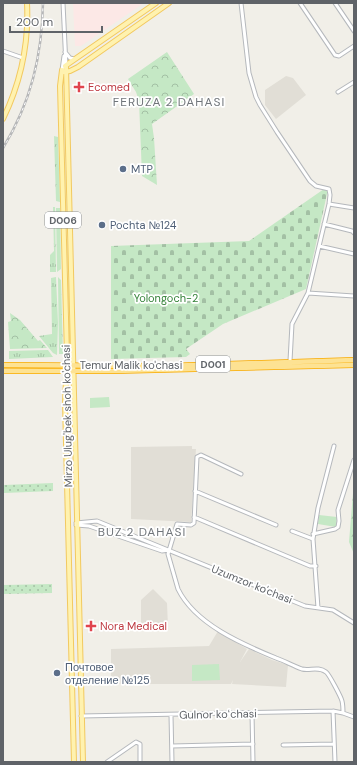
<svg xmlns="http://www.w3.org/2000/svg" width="357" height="765" viewBox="0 0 357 765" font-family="'DM Sans',sans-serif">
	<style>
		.education { fill: #e1ded6 }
		.medical { fill: #fce8e6 }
		.grass { fill: url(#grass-tufts) }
		.forest { fill: url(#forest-crowns) }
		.cemetery { fill: url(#cemetery-stones) }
		.park { fill: url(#park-dots) }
		.garden { fill: #c5e8c5 }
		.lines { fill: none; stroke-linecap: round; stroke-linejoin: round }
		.minor-casing { stroke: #b5b8bc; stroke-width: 5 }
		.major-casing { stroke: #f2c960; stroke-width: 6 }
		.highway-casing { stroke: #f9ab00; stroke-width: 6 }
		.minor { stroke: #fff; stroke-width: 3 }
		.major { stroke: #fff2af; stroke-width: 4 }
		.highway { stroke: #fde293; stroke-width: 4.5 }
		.rail-casing { stroke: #b6b7b8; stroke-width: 2.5 }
		.rail { stroke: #fff; stroke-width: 1; stroke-dasharray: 3; stroke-linecap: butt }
		.health-dot { fill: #e0444e; stroke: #fff; stroke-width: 1.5 }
		.service-dot { fill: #5c6f8a; stroke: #fff; stroke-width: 1.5 }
		.labels { text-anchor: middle; stroke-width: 3.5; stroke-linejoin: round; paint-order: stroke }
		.shield { fill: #fff; stroke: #8f9295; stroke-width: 1 }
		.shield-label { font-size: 10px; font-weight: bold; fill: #5f6368 }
		.health-label { font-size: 11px; fill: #be3a42; stroke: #fff; text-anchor: start }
		.service-label { font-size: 11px; fill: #4e5e75; stroke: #fff; text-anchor: start }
		.park-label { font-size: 11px; fill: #348238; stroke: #fff }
		.street-label { font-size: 11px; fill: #5f6368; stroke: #fff }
		.neighbourhood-label { font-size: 12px; letter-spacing: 1px; fill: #70757a; stroke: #fff }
	</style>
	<defs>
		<pattern id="grass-tufts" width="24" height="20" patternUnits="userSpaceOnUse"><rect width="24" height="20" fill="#c5e8c5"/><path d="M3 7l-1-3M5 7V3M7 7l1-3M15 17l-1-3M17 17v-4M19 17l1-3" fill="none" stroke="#a3c0a4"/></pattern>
		<pattern id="forest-crowns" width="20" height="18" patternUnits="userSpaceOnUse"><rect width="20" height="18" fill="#c5e8c5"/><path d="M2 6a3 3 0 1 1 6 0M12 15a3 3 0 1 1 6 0" fill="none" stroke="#a3c0a4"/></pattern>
		<pattern id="cemetery-stones" width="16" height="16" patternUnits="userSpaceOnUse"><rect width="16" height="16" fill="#c5e8c5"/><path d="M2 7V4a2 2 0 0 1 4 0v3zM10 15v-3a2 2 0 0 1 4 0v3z" fill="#a3c0a4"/></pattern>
		<pattern id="park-dots" width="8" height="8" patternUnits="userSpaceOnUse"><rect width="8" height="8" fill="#c5e8c5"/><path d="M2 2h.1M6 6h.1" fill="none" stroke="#a3c0a4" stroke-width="1.8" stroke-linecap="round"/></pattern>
	</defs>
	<rect width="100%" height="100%" fill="#f1efe8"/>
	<path class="education" d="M286,76L293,78L306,95L276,119L265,105V90Z
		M192,446V449H196L191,522L131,519V447Z
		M153,589L167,603L168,627H141V600Z
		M218,631L247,649L240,662L249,649L272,660L288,665L286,687L232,684L233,680L231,684H111V649L209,646Z"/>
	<path class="medical" d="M73,3H144L81,46H75Z"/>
	<path class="grass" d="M54,136L58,137L60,202L56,201Z
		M53,207H55L56,272H50V255L54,251Z
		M56,208H60L61,269L57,272Z
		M56,277L58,323L57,355L53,353L39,336L52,334L51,278Z
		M58,277L61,280L63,354H59Z
		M48,350L53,357L9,359V351Z"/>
	<path class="forest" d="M167,52L194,94L152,124L154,138L157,185L142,176L139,101L136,92L128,79Z
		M10,313L20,320L38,341L40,340L47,348L10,349L8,322L11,321Z
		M354,481V554L349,542Z"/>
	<path class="cemetery" d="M324,189L328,191L327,194L306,289L223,324L186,349L190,354L186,357L111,359V246L249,241Z"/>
	<path class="park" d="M53,483V491L4,493V485Z
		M52,584V593L3,594V585Z"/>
	<path class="garden" d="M109,397L110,407L90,408V398Z
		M319,515L337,517L336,527L318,524Z
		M219,664L220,680L192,681V665Z"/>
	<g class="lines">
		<defs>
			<path id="minor" d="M63,3L66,66
				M241,3L249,73L256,97L260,105L277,132L310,181L316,186L329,189L330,195L329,204L308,293L292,324L290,361
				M300,3L335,55L339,56L354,46
				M335,3L354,31
				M3,51L23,58
				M65,52L70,58L74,59
				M62,70L64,56
				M338,92L354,82
				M329,204L354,208
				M324,224L352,231L354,233
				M319,246L354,254
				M308,293L354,296
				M241,474L201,455L197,457L194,523L191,525L177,524L168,554L178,589C195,624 242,644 276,658C285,661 293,666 302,669C310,671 318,666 326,672C329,674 341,697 342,701C343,705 343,709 343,713
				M195,491L276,525
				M194,517L310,566H316
				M76,523L97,521L305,606L333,610L354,623
				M76,525L89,526L162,551L169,550
				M292,531L313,539L318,608
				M313,534L335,529L338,527L339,521L338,510L354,460
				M313,539L318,508L334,446
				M333,711L335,762
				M252,713L253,762
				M171,715L172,762
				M81,716L333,711L343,713L354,717
				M283,745L334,744
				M172,746L253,744
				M107,762L136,742L140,744V762"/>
			<path id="major" d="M65,66L156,3
				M66,66L83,762
				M62,70L60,86L67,356L65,403L74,762
				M64,72L70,71L78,67L169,3
				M3,119C20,84 29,43 27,3"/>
			<path id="highway" d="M3,365L165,366L354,360
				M3,371H114L354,365"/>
		</defs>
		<use href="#minor" class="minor-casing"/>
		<use href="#major" class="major-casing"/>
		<use href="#highway" class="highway-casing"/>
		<use href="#minor" class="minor"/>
		<use href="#major" class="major"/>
		<use href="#highway" class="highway"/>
		<defs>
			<path id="rail" d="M3,148C31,102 42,56 43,3"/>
		</defs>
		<use href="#rail" class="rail-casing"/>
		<use href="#rail" class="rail"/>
	</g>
	<g class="health-dot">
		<path d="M77 81h4v4h4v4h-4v4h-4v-4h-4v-4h4z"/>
		<path d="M89 620h4v4h4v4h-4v4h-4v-4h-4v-4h4z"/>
	</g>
	<g class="service-dot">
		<circle cx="123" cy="169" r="4"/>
		<circle cx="102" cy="225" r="4"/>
		<circle cx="57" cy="673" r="4"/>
	</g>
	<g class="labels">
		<g class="shield">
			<rect x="45" y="212" width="36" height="16" rx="3"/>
			<rect x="196" y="356" width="34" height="16" rx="3"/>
		</g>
		<g class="shield-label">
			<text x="63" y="224">D006</text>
			<text x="213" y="368">D001</text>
		</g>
		<g class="health-label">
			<text x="88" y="91">Ecomed</text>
			<text x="100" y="630">Nora Medical</text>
		</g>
		<g class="service-label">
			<text x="131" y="173">MTP</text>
			<text x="110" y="229">Pochta №124</text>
			<text x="65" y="671">Почтовое<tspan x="65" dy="13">отделение №125</tspan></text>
		</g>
		<g class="park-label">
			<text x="166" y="302">Yolongoch-2</text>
		</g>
		<g class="street-label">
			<text x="131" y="369">Temur Malik ko'chasi</text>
			<text transform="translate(67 416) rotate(-91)" y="4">Mirzo Ulug'bek shoh ko'chasi</text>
			<text transform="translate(252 584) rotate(22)" y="4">Uzumzor ko'chasi</text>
			<text transform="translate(218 714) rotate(-1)" y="4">Gulnor koʻchasi</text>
		</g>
		<g class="neighbourhood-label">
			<text x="169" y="106">FERUZA 2 DAHASI</text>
			<text x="142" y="536">BUZ 2 DAHASI</text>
		</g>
	</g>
	<rect width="357" height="765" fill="none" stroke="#5f6368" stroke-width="8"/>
	<path d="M10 26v6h92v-6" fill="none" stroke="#5f6368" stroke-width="2"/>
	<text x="16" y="26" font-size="12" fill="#5f6368" stroke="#ffffff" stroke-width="3" paint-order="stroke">200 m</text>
</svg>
